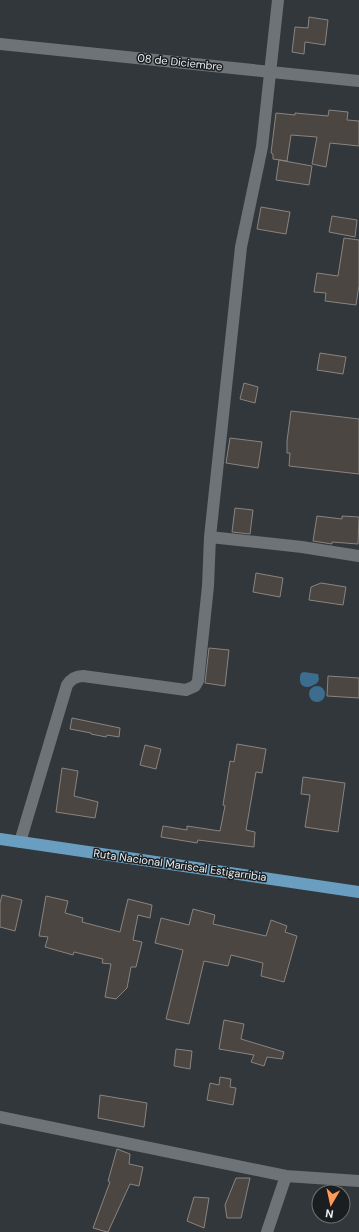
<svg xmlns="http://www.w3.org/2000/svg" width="359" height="1232" viewBox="0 0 359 1232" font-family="'DM Sans',sans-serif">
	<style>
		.forest { fill: #3c6d8e }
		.building { fill: #4c4642; stroke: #8a8480 }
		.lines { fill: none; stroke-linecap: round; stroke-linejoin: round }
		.minor { stroke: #6d7377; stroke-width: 12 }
		.major { stroke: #699ec0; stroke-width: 12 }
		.labels { text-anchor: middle; stroke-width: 3; stroke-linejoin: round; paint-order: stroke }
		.street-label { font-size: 11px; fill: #ebeff1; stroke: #1b1e20 }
	</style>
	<rect width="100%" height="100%" fill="#31373b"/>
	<path class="forest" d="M304,672L318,674L319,680L317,683C314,685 310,687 307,687C299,687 299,678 301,673Z
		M309 694a8 8 0 1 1 16 0a8 8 0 1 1-16 0Z"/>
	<path class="building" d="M309,17L328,20L325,45L305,42L304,54L292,52L295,27L308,28Z
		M329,110L348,112L347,120L359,121V146L330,143L326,167L312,164L317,137L291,135L287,161L273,159V154L271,153L276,113L295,115V113L328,116Z
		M279,160L312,166L309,185L276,180Z
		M261,207L290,212L286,234L257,229Z
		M332,216L357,220L355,237L329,232Z
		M344,238L359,240V285L356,305L325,301L326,293L314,292L317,273L338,276Z
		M320,353L346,357L343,374L317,370Z
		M244,383L258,387L255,403L240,399Z
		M291,411L359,419V474L289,466L290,453H287V441Z
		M230,438L262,442L258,468L226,463Z
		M235,508L253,510L250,534L232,532Z
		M317,516L342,519V516L359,517L358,544L332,542V544L313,541Z
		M256,573L283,578L280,597L253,592Z
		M321,583L346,587L343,605L309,600L311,587Z
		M209,648L229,650L225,686L205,683Z
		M328,676L359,678V698L327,696Z
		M72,718L120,728L119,737L107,735L106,737L91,734V733L70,729Z
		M237,744L266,749L262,773L256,772L246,830L255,832L254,847L198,840L197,843L161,837L163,826L187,830V826L220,831L225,806L223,805L230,761L234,762Z
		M145,745L161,749L156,769L140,765Z
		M62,768L78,771L74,796L98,802L95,818L56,812Z
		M303,777L345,783L338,832L305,827L310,795L301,794Z
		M2,895L22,900L15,931L0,927V903Z
		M46,896L68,901L65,913L83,918L82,922L120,932L128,899L152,905L150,918L138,915L133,940L142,942L136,967H131L127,988L116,999L105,997L111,964L102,963L103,959L74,952L73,955L45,947L48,937L39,936Z
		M193,909L215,915L213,924L266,936L271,920L287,926L285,932L297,936L284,982L261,976L263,963L231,955L228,966L204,961L189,1024L166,1019L183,950L155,943L161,918L189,925Z
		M224,1020L244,1024L241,1039L284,1052L282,1059L267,1057L264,1066L251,1062L254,1055L219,1049Z
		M176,1049L192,1051L190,1069L174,1066Z
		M220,1077L231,1079L230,1087L236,1088L233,1105L207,1100L210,1083L219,1085Z
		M100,1095L147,1103L144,1127L98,1118Z
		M117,1149L130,1154L129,1164L143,1167L139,1186L130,1184L108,1232H107L93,1228L110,1182L108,1181Z
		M236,1178H250L241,1218H227L225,1205Z
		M194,1197L209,1198L204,1228L187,1221Z"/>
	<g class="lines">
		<path class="minor" d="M0,44L359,81
			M210,537L302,547L359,556
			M20,842L67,685C71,679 76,676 83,676L186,690L195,686L198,681L208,586L210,537L241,247L262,147L278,0
			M0,1117L286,1176L359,1181
			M267,1232L286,1176"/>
		<path class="major" d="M0,839L359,892"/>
	</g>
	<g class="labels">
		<g class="street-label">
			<text transform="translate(180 62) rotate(6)" y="4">08 de Diciembre</text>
			<text transform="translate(180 865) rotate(8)" y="4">Ruta Nacional Mariscal Estigarribia</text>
		</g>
	</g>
	<g transform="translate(331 1204) rotate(189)"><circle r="19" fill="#1b1e20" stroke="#6e7274"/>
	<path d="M0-3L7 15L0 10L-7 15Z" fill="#fe9b59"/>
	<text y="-6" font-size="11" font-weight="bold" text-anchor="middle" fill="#ebeff1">N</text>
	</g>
</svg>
